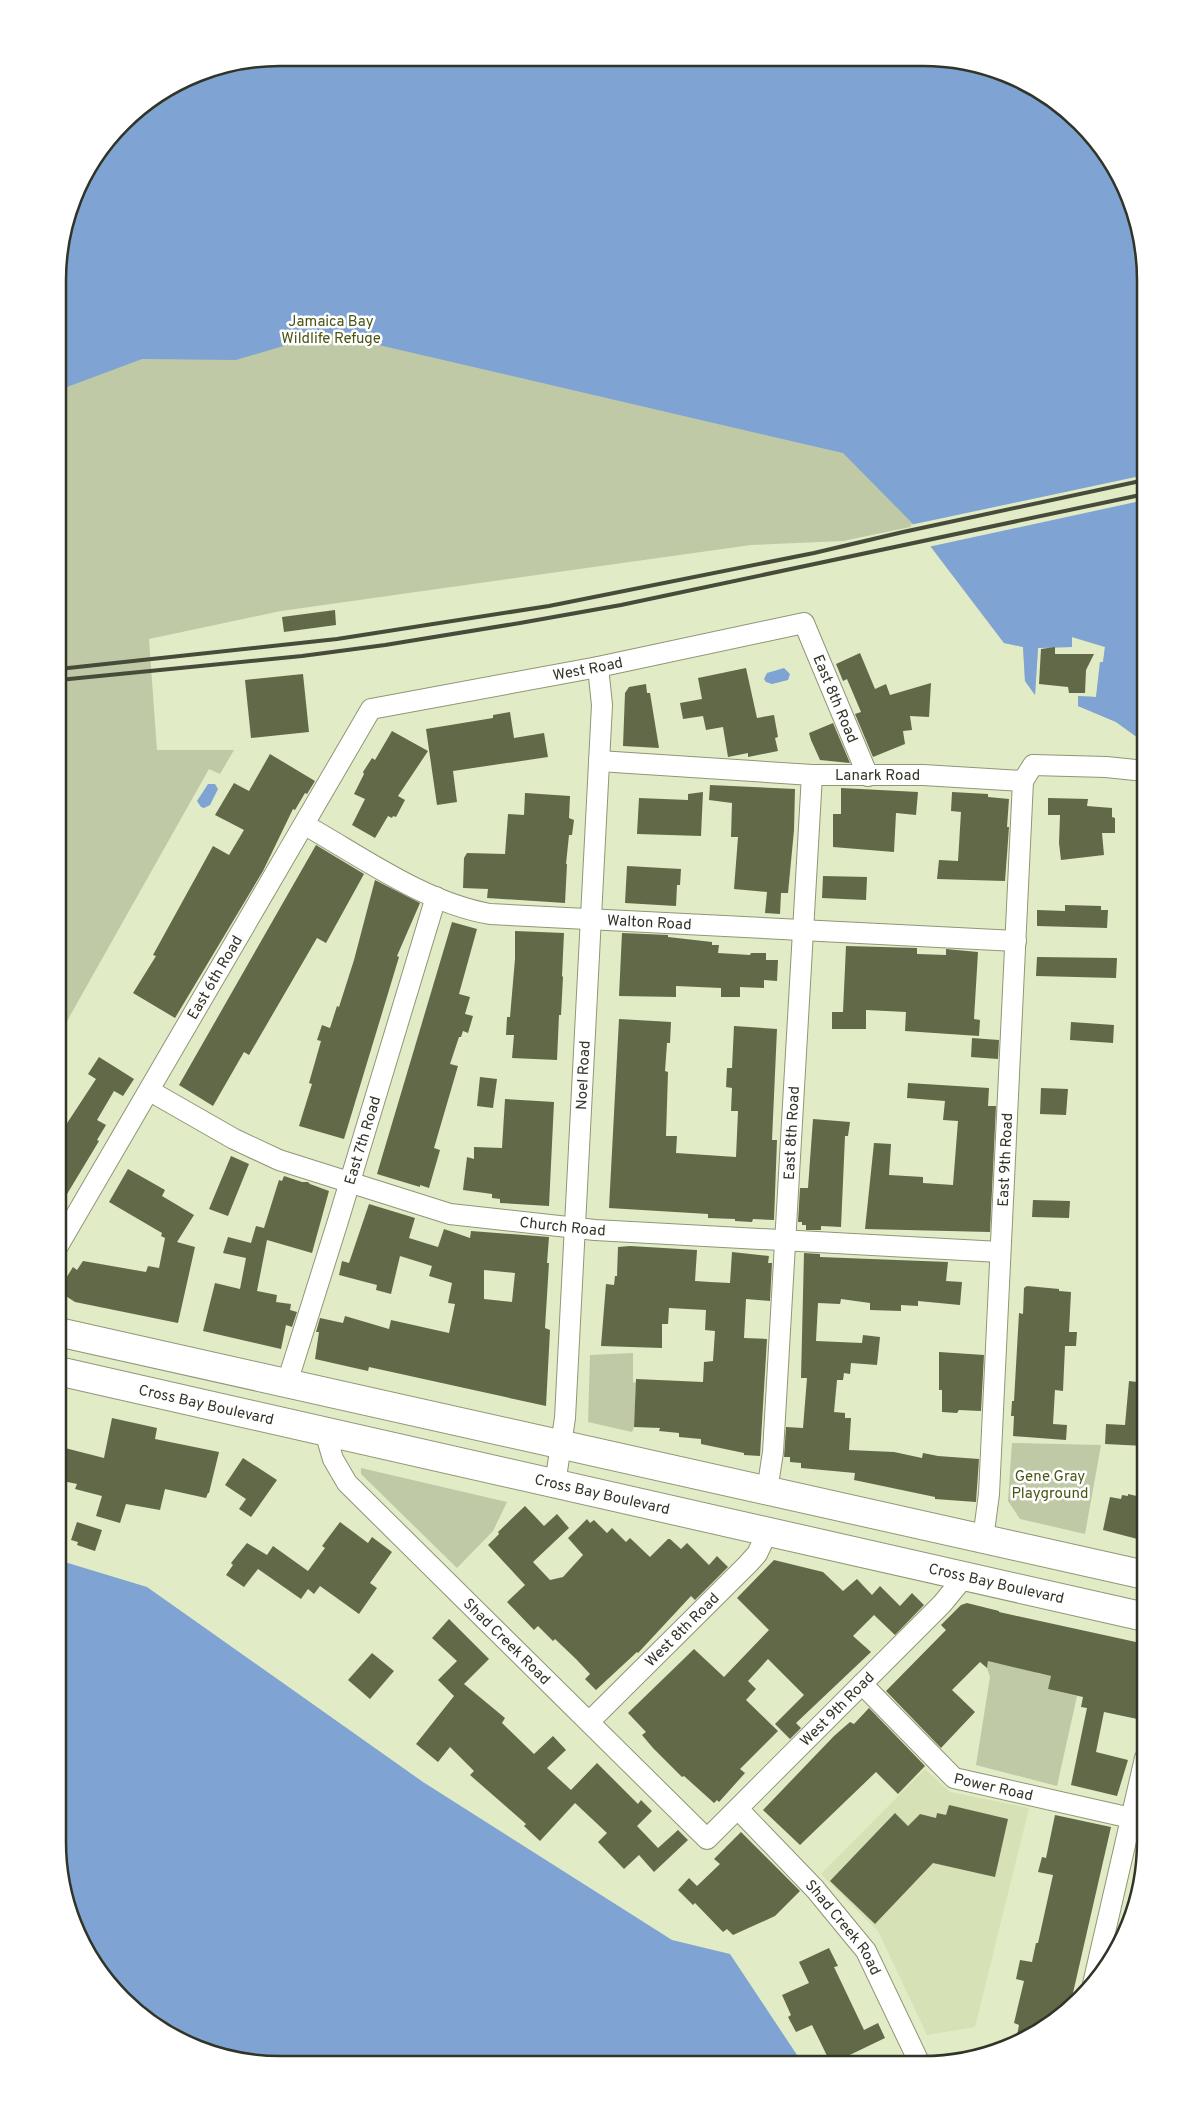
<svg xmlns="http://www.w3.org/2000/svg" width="1203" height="2122" viewBox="0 0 1203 2122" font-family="Overpass,sans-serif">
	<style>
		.built { fill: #d6e1b5 }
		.green { fill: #c0c9a6 }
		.water { fill: #7fa3d3 }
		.pier { fill: #e1ebc6 }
		.building { fill: #616949; fill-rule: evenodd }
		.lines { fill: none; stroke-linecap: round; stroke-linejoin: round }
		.street-casing { stroke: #8f9775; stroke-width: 22 }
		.primary-casing { stroke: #8f9775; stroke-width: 30 }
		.street { stroke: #fff; stroke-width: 20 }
		.primary { stroke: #fff; stroke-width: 28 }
		.rail { stroke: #464b3a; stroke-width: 4 }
		.labels { text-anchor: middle; stroke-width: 5; stroke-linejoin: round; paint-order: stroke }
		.park-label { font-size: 15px; fill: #495513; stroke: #fff }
		.street-label { font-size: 15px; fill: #313527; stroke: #fff }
		.rim { fill: none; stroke: #313527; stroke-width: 2.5 }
	</style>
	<rect width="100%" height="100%" fill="#e1ebc6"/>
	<path class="built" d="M925,1769L950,1792L1029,1808L975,2027L927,2035L878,1931L821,1874Z"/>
	<path class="green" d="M280,58L966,62L1021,80L1069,113L1108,156L1134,208L1145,280V743L1116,722L1078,706V696L1096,697L1100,662H1103L1105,647L1072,637V647L1038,648L1035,695L1025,681L1023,647L1004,643L915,526L843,541L751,545L281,611L149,639L157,750H234L220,774L209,769L58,1037L59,252L81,182L133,113L195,74Z
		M633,1353V1382L636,1383L634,1427L632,1432L588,1422L590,1355Z
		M1012,1443L1101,1445L1085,1534L1020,1519L1008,1501Z
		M361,1468L507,1502L493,1531L457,1568L361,1474Z
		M988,1661L1038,1664L1036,1673L1051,1676L1048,1689L1077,1696L1057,1786L976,1765L990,1677L987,1668Z"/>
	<path class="water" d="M280,58L966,62L1021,80L1069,113L1108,156L1134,208L1145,280V743L1116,722L1078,706V696L1096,697L1100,662H1103L1105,647L1072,637V647L1038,648L1035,695L1025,681L1023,647L1004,643L915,526L843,453L327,333L236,360L142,359L59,390V252L81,182L133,113L195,74Z
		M784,668L790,674L788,680L772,684L766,682L764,679L767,673Z
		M208,784H215L218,789L210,805L204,808L201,807L197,801Z
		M58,1560L147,1587L423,1782L672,1940L730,1954L803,2064L251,2063L195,2047L144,2018L103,1977L69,1914L58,1842Z"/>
	<path class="pier" d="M1145,475V500L928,547L910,525Z"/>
	<path class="building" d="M335,610L336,625L284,632L282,617Z
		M1055,647V654H1094L1086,670L1085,693H1069L1068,687L1039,684L1041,649Z
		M860,653L875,689L886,684L890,695L931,683L929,717L910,716L912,730L903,731L905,744L873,757L855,714L861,712L847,679L843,681L836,664Z
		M746,668L757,718L774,715L778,737L775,738L778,751L748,757V753L728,757L723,727L706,730L703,716L683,719L680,703L702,699L698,678Z
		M303,674L309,732L251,738L245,680Z
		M646,684L647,693H650L659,748L623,746L625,693L629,687Z
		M510,712L514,738L544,733L548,757L453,771L457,802L437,805L426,729L493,718V715Z
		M833,723L850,763L820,760L811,740L809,733Z
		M392,731L428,751L398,796L405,800L396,817L393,816L392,818L388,816L375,838L352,825L365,799L354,794L364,774L363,772L372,758L375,760Z
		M270,754L315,781L307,794L305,793L295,810L293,809L263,871L175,1018L133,993L156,956L153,955L213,846L229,855L244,830L215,815L234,783L249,791Z
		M710,785L795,789L794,830L788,893H781L780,914L765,913L767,892L734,889L738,837H731L732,803L709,800Z
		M841,788L918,792L916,815L896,813L894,852L833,847V814H841Z
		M703,792L701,836L637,834L639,798L688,800V794Z
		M952,792L988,794V797L1009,799L1007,827H1009L1008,841L1005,881L937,879L939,860L958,861L961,812L951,811Z
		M525,793L570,796L569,818L574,820L572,835H569L566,864H567L565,903L487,898L488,889L463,888L464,858L467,853L505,854L508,814L524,815Z
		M1048,798L1088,799L1087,806L1112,808V817L1115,818V833H1102L1104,855L1061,860L1059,843L1060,815H1048Z
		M316,845L364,874L326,943L317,938L249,1055L244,1052L213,1106L179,1085Z
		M627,866L681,869L680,885H677L676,906L625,903Z
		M823,876L867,877L866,900L822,898Z
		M375,880L420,903L397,956L399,957L344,1139L299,1126L312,1084L309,1083L321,1041L317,1040L322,1025L330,1028L337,1006L339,1007L354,960Z
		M1065,905L1101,906V910H1108L1107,928L1037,926V910L1065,911Z
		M452,922L477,929L459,994L470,997L465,1014L473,1016L468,1033L463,1031L461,1037H459L450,1064L458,1066L434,1148L440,1150L429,1188L420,1185V1187L377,1174Z
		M515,931L564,933L562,976L563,977L561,1015H559L557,1060L512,1058L514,1035H506L507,1017H510L515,959Z
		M622,933L668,935V937L712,942V945H719L718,953L750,955L751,953H766V960H778L777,981L764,980V988L740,987V997H721V988L676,986V997L619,996Z
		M846,946L917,948V954L946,955V949L978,952L974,1019L980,1020L979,1036L905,1031L906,1012L866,1010V1029H832V1012H843Z
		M1037,957L1117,958L1116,978L1036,976Z
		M619,1019L671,1022L670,1043H667L665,1071L668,1072L666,1136H677L676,1153L736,1157L738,1111H731L732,1088L726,1087L727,1068H732L734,1026L777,1029L772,1140H777L774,1220L753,1219L752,1222L735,1221V1219L708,1218V1214L609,1208Z
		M1071,1022L1114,1025L1113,1043L1070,1040Z
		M972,1038L999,1040L998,1059L971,1057Z
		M99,1057L134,1079L123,1096L114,1091L97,1120L106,1125L97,1140L99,1141L58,1209V1137L96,1079L88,1074Z
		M480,1077L497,1079L493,1108L477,1106Z
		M908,1083L989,1088L988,1106H996L990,1232L865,1229L874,1143L891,1144L889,1175L923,1177V1183L953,1185L958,1121L943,1120L945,1101L907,1098Z
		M1041,1088L1068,1089L1066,1115L1040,1114Z
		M505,1099L554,1102L549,1206L500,1203V1199L492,1198V1194L463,1190L467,1157L474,1159V1147L502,1148Z
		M813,1119L850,1122L848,1136H845L841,1227L821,1226V1230H806V1225H802V1222H798L800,1188H808Z
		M231,1156L249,1164L228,1216L209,1209Z
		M128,1169L165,1190L162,1196L194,1215L177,1242L195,1247L178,1323L75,1302L58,1291L73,1267L77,1270L83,1261L146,1272L148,1266L159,1268L165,1238L161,1236L162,1233L109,1202Z
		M284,1176L302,1182H308L310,1184L329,1191L312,1253L267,1240L257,1291L277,1295L276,1302L291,1304L290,1310L297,1312L292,1327L286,1325L281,1349L203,1331L215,1283L240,1289L246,1258L223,1253L228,1237L251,1243L256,1226L264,1228L279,1180L282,1181Z
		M1033,1200L1070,1201L1069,1218L1032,1217Z
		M369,1204L415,1218L409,1238L438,1247L444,1229L470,1238L471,1231L549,1237L547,1263H549L545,1328L550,1330L546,1406L369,1367L368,1371L315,1359L319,1332H316L320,1318L343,1323L345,1316L389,1329L391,1320L449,1333L455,1304L448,1303L452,1283L429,1276L432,1266L400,1256L391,1294L376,1290L377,1285L339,1275L342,1261L349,1263ZM484,1270L515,1273L512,1302L484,1299Z
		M630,1246L697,1250L695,1281L710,1282L730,1283L732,1252L769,1256L768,1263H772L770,1301L746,1299L744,1338L767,1339L760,1456L744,1455V1453L701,1444V1439L679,1437V1433L659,1431L660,1428L634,1427L636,1379L703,1382L704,1362L713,1361L715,1331L705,1330L706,1310L669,1308L668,1324H662V1348L601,1346L606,1284L614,1285L615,1276H617L618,1247Z
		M804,1253L820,1254V1257L948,1262L946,1281L962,1282L960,1305L918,1301V1306L901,1305V1311L870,1310V1303L841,1299L840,1304L818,1303L816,1341L862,1343L863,1335L880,1337L877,1365L851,1363L850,1374L844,1373L843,1380H837L834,1412L845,1413V1418H851L849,1450L894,1452L922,1458L923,1453L938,1456L979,1459L976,1502L935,1499V1497L854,1480L855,1473L801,1468V1463L790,1462V1457H784L786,1427L803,1428L807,1378H801Z
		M1027,1286L1059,1289V1291L1071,1292L1069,1332H1077L1076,1346H1065L1063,1391L1055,1390L1053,1424L1067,1425L1066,1440L1013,1436L1014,1416H1011L1012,1401H1014L1019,1313L1023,1314L1024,1288Z
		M939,1352L984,1355L981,1411L959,1410L957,1413L942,1412V1390H939Z
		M1129,1381L1145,1383V1446L1105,1444L1106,1424L1125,1425Z
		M112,1418L157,1428L155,1439L219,1452L209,1493H208L206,1498L165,1489L160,1510L126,1504L120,1523L96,1516L102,1496L75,1489L77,1484L58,1480V1451H60L61,1447L104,1458Z
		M243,1458L277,1480L251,1517L239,1509L246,1499L225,1485Z
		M1128,1494L1145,1498V1541L1103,1530L1110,1497L1121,1499L1122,1495L1128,1496Z
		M525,1506L544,1526L557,1514L569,1528L533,1562L550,1580L563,1577L583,1555L568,1538L587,1519L590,1523L594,1520L607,1533L612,1528L626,1542L630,1538L650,1557L668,1539H670L681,1549L687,1543L709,1565L717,1556L728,1567L695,1600L691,1596L638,1653L637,1652L596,1690L585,1679L590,1674L576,1659L555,1639L553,1641L538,1626L534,1630L507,1602L525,1585L488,1545L499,1534L498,1532Z
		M77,1522L102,1530L95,1551L77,1545L78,1542L71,1540Z
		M340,1522L368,1543L372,1537L392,1552L370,1583L377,1588L359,1614L320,1586L314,1594L308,1589L301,1599L258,1569L244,1587L226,1575L233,1565L231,1563L247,1543L267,1555L273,1546L308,1571L325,1548L322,1546Z
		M774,1560L823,1572L843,1591L857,1579L872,1595L880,1586L900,1606L912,1593L924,1605L895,1635L874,1615L853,1636L871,1652L796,1723L801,1728L790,1739L775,1724L804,1695L768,1659L748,1681L756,1689L746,1700L778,1731L740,1769L745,1773L719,1802L717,1800L714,1803L684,1776L682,1777L653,1748L642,1735L646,1732L628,1713L694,1649L724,1677L769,1630L737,1598Z
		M967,1603L999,1611V1612L1145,1644V1708L1142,1720L1104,1712L1096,1752L1128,1760L1117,1796L1071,1785L1087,1708L1081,1707L1083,1697L1048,1689L1051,1676L988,1661L987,1668L980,1662L952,1690L975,1712L941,1748L886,1691L946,1630L941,1625L961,1605Z
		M449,1619L489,1659L464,1684L505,1718L502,1723L534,1754L553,1736L566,1750L547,1768L571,1790L597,1763L638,1804L641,1800L652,1811L637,1826L658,1848L678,1830L688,1840L654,1872L639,1855L624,1869L598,1842L607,1833L575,1803L540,1841L524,1826L526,1824L470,1775L474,1771L450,1747L438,1762L416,1744L454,1696L438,1680L457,1661L432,1638Z
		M372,1653L394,1671L370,1699L348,1680Z
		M869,1708L925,1766L898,1794L876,1772L800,1845L763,1810L834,1736L850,1722L854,1724Z
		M949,1805L1008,1819L995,1877L933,1863L875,1924L830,1881L895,1813L908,1826L920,1814L936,1818L937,1813L946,1815Z
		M1055,1815L1111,1827L1070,2006L1058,2019L1016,2041L1019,2025L1014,2023L1024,1981L1016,1979L1020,1960L1032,1962L1036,1943H1038L1053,1875L1038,1872L1042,1857L1046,1858Z
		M741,1832L800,1891L775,1916L733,1935L727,1929L723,1932L695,1903L693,1905L678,1890L689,1878L697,1886L720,1864L714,1859Z
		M829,1948L838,1966L834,1967L864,2030L878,2023L885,2038L831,2064L812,2025L796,2032L788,2017L791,2015L782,1995L809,1983L799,1962Z"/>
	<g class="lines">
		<defs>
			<g id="street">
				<path id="s1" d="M599,761L812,775H923L1023,781"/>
				<path d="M1023,781L1033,765L1106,767L1145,771"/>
				<path id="s2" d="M305,825C362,857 425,903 490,914L1016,941"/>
				<path id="s3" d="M150,1091L234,1139L279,1160L450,1214L595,1230L1000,1252"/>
				<path id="s4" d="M58,1246L371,709L598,667L804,623L868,776"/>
				<path id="s5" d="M287,1383L338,1221L436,897"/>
				<path id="s6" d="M325,1432L333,1459L347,1483L707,1839L942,1604L965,1576"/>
				<path id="s7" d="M555,1484L565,1418L602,705L598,667"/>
				<path id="s8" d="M767,1491L773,1452L812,775"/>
				<path id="s9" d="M983,1539L989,1494L1023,781"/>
				<path id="s10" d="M862,1684L954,1778L1131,1818"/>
				<path id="s11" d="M589,1722L747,1565L757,1554L768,1531"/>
				<path id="s12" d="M738,1809L815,1889L866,1951L920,2064"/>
				<path d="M1093,1984L1145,1758"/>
			</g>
			<g id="primary">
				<path d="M58,1332L1145,1575"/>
				<path id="s13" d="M58,1371L1145,1617"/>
			</g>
		</defs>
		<use href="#street" class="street-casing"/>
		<use href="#primary" class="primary-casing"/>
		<use href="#street" class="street"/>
		<use href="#primary" class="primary"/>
		<path class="rail" d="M59,669L337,639L549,606L814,553L903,532L1145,480
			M59,680L302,656L385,645L520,623L621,605L1145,494"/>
	</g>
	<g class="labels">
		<g class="park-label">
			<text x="331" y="326">Jamaica Bay<tspan x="331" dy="17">Wildlife Refuge</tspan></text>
			<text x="1050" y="1481">Gene Gray<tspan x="1050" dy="17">Playground</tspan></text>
		</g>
		<g class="street-label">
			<text dy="5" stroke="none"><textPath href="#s4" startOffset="842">West Road</textPath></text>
			<text dy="5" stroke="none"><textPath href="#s4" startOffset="1145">East 8th Road</textPath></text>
			<text dy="5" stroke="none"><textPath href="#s1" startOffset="279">Lanark Road</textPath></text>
			<text dy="5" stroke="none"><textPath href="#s2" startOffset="366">Walton Road</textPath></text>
			<text dy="5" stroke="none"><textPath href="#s4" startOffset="311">East 6th Road</textPath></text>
			<text dy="5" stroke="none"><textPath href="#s7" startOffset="410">Noel Road</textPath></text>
			<text dy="5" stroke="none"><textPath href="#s8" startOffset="359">East 8th Road</textPath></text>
			<text dy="5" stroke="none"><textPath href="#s5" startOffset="254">East 7th Road</textPath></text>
			<text dy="5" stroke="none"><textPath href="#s9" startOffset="380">East 9th Road</textPath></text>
			<text dy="5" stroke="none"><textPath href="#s3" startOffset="439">Church Road</textPath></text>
			<text dy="5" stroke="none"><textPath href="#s13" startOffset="152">Cross Bay Boulevard</textPath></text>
			<text dy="5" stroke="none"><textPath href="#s13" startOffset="558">Cross Bay Boulevard</textPath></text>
			<text dy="5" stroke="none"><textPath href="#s13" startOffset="962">Cross Bay Boulevard</textPath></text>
			<text dy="5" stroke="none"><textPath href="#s11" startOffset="131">West 8th Road</textPath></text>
			<text dy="5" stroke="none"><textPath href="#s6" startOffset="281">Shad Creek Road</textPath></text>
			<text dy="5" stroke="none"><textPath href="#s6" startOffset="746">West 9th Road</textPath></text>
			<text dy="5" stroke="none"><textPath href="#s10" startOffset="172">Power Road</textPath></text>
			<text dy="5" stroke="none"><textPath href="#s12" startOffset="159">Shad Creek Road</textPath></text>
		</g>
	</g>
	<path d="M0 0H1203V2122H0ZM280 66H923A214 214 0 0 1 1137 280V1842A214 214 0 0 1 923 2056H280A214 214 0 0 1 66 1842V280A214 214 0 0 1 280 66Z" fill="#fff" fill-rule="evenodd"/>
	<path class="rim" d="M280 66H923A214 214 0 0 1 1137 280V1842A214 214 0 0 1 923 2056H280A214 214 0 0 1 66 1842V280A214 214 0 0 1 280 66Z"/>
</svg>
